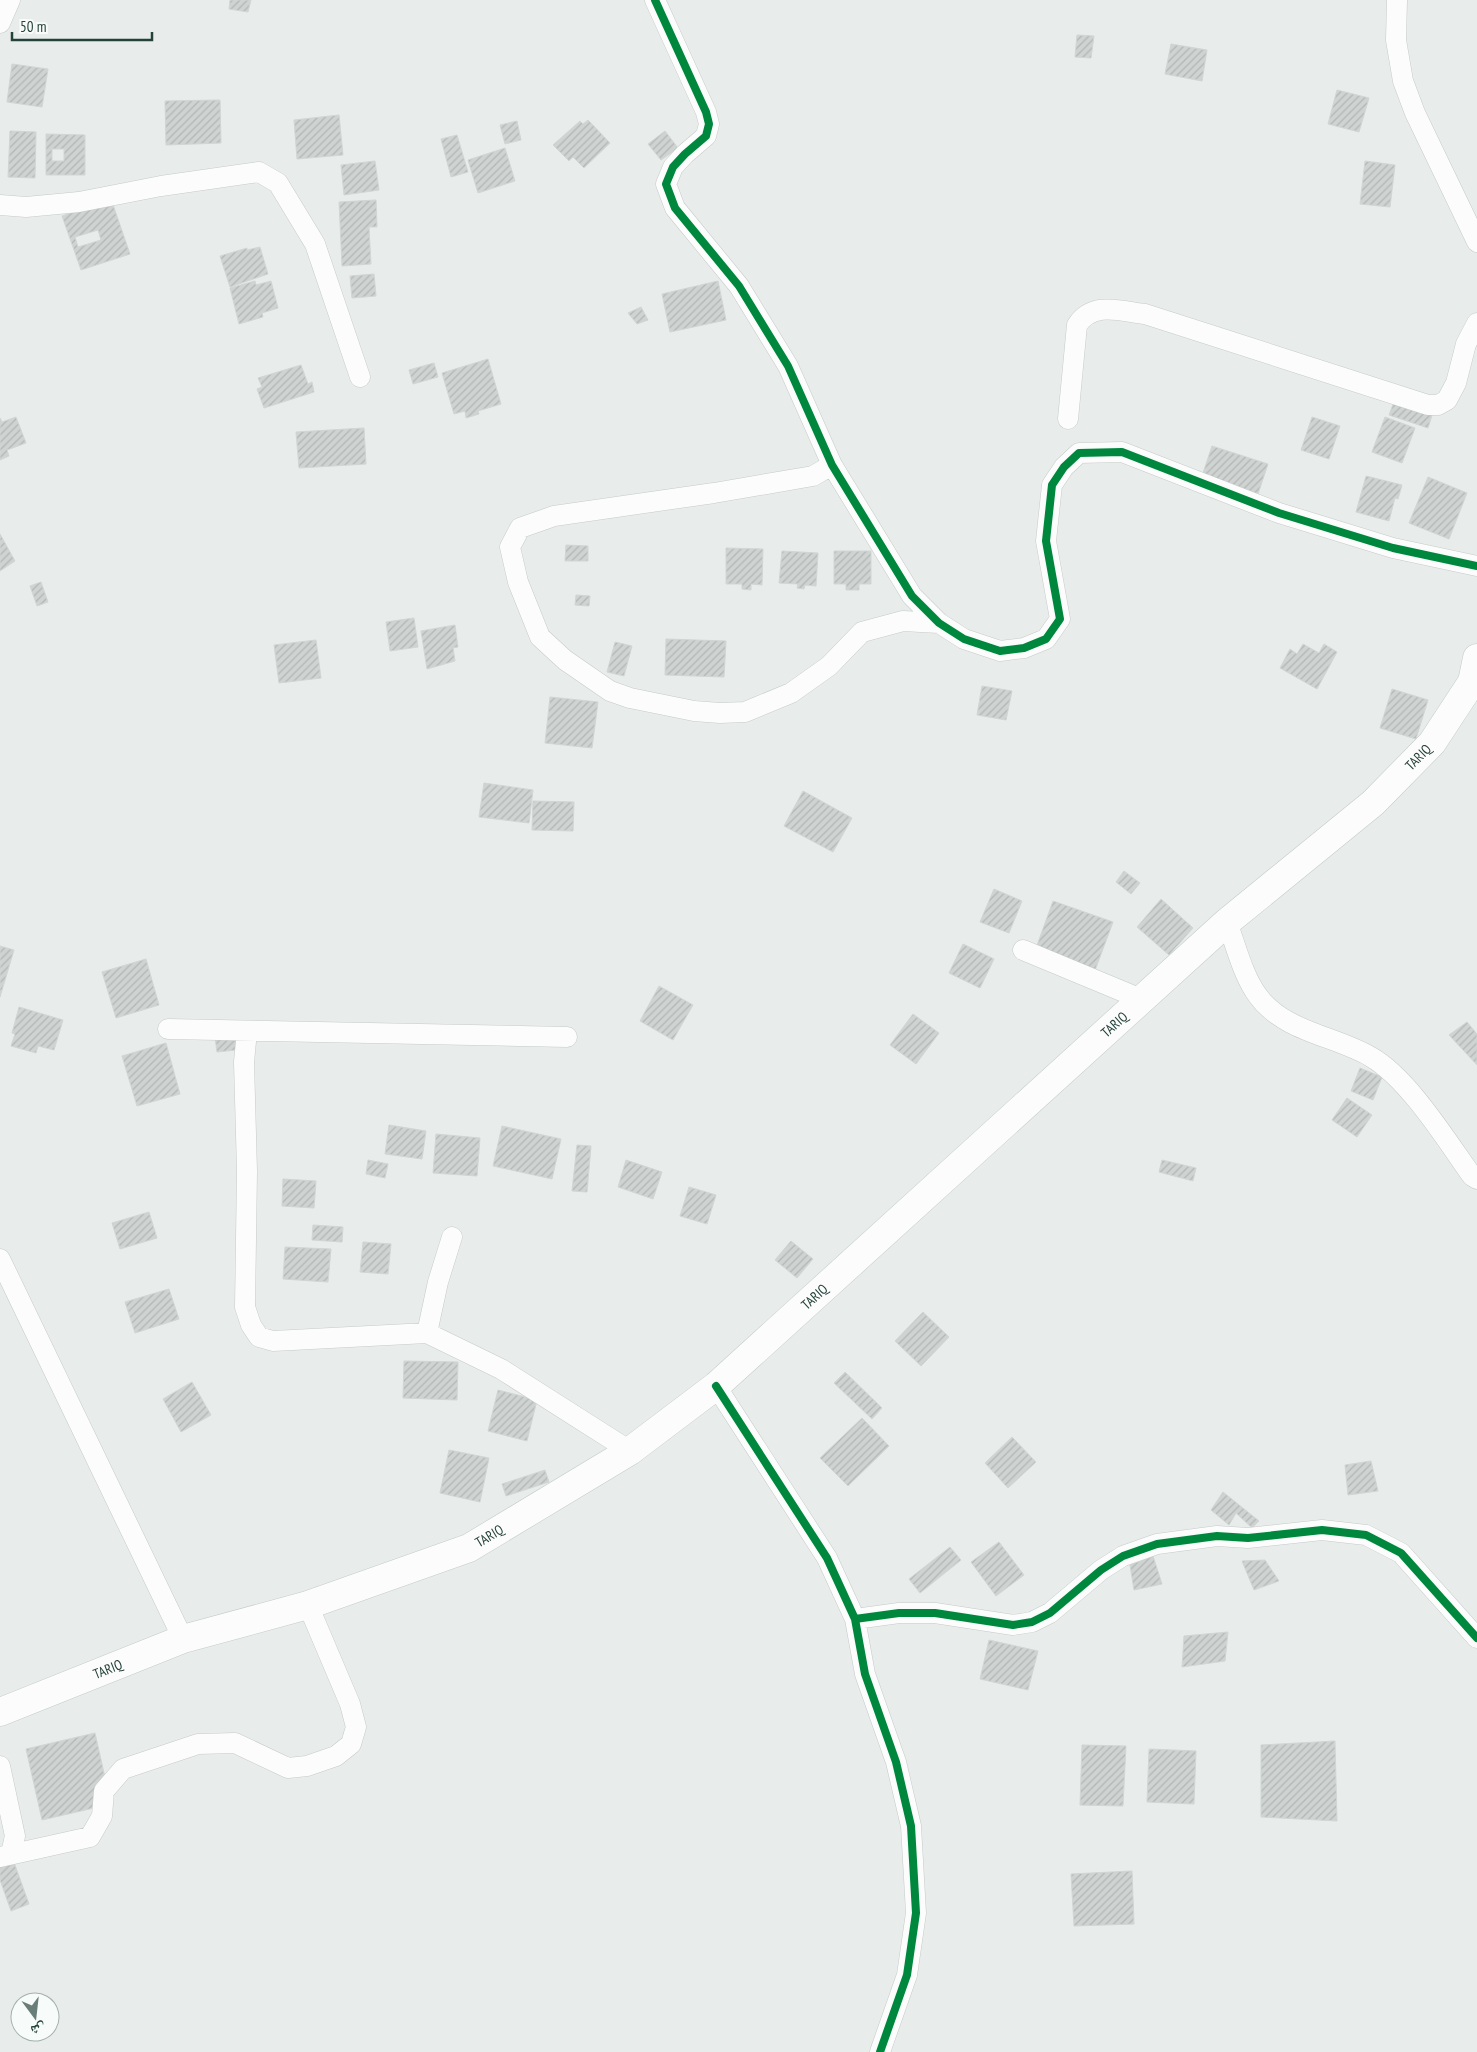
<svg xmlns="http://www.w3.org/2000/svg" width="1477" height="2052" viewBox="0 0 1477 2052" font-family="'PT Sans Narrow','Noto Naskh Arabic',sans-serif">
	<style>
		.building { fill: url(#building-hatch); stroke: #d1d6d4; fill-rule: evenodd }
		.lines { fill: none; stroke-linecap: round; stroke-linejoin: round }
		.minor-casing { stroke: #c5cac8; stroke-width: 21 }
		.secondary-casing { stroke: #c3cbc8; stroke-width: 29 }
		.minor { stroke: #fcfcfc; stroke-width: 20 }
		.secondary { stroke: #fcfcfc; stroke-width: 28 }
		.cycleway-casing { stroke: #f7fbf9; stroke-width: 11 }
		.cycleway { stroke: #00873e; stroke-width: 8 }
		.labels { text-anchor: middle; stroke-width: 4.5; stroke-linejoin: round; paint-order: stroke }
		.street-label { font-size: 14px; fill: #24423a; stroke: #f7fbf9 }
	</style>
	<defs>
		<pattern id="building-hatch" width="6" height="6" patternUnits="userSpaceOnUse" patternTransform="scale(1.25)"><rect width="6" height="6" fill="#cfd4d2"/><path d="M-1 1l2-2M0 6l6-6M5 7l2-2" fill="none" stroke="#b2b7b5"/></pattern>
	</defs>
	<rect width="100%" height="100%" fill="#e8edeb"/>
	<path class="building" d="M230,0H251L248,12L229,9Z
		M1077,35L1094,36L1091,58L1075,57Z
		M1171,44L1207,50L1202,81L1165,74Z
		M12,64L48,69L42,107L7,102Z
		M1337,90L1369,98L1359,132L1328,124Z
		M220,100L221,143L166,145L165,101Z
		M339,115L343,155L297,159L294,120Z
		M588,120L610,143L584,168L573,157L569,161L553,145L580,121L583,124Z
		M517,121L521,140L505,144L500,125Z
		M10,131L36,132L35,178L8,177Z
		M665,131L678,148L661,160L648,144Z
		M46,134L85,135V175H46ZM52,149H64V161H52Z
		M457,135L468,172L451,177L441,139Z
		M505,148L515,181L478,193L468,160Z
		M375,161L379,190L344,195L341,165Z
		M1365,161L1395,165L1390,207L1360,204Z
		M111,199L130,254L81,270L62,216Z
		M376,200L377,227H369L371,264L342,266L339,202Z
		M98,230L101,240L78,247L75,237Z
		M260,247L268,274L230,287L220,256L247,248V250Z
		M374,274L376,296L352,298L350,276Z
		M255,281L256,285L271,281L278,308L262,313L263,317L239,324L230,288Z
		M718,281L726,320L670,332L662,294Z
		M641,307L648,320L637,324L628,313Z
		M488,359L501,404L478,411L479,414L466,418L465,411L454,414L442,373Z
		M434,363L438,377L413,384L409,370Z
		M301,365L308,384L312,382L314,392L264,408L257,389L262,387L258,378Z
		M1395,399L1433,412L1428,428L1389,415Z
		M16,417L26,443L7,450L9,456L0,460V418L2,422Z
		M1312,417L1340,426L1329,459L1301,450Z
		M1385,417L1415,428L1402,463L1372,452Z
		M364,428L366,464L299,468L296,432Z
		M1212,446L1268,464L1258,494L1202,476Z
		M1366,476L1402,485L1398,499L1395,498L1389,521L1356,512Z
		M1428,477L1467,493L1449,539L1409,523Z
		M0,534L15,561L0,571Z
		M566,545L588,546V561H565Z
		M726,548L763,549L762,585L751,584V590L742,589V584H726Z
		M782,551L818,553L816,586L805,585L804,589L797,588L798,584L779,583Z
		M834,551H871V584H859V590H846V584H834Z
		M41,582L48,602L37,606L30,586Z
		M576,595L590,596L589,606L575,605Z
		M414,618L418,647L390,651L386,622Z
		M455,625L458,647L453,648L455,661L427,669L421,631Z
		M666,639L726,641L724,677L665,675Z
		M316,640L321,678L279,683L274,645Z
		M615,642L632,646L624,676L607,672Z
		M1303,644L1319,653L1324,644L1337,652L1317,689L1280,668L1290,649L1297,654Z
		M982,686L1012,691L1006,720L977,715Z
		M1392,689L1428,700L1416,739L1380,728Z
		M550,697L598,702L592,748L545,743Z
		M484,783L533,790L529,823L479,817Z
		M803,791L852,818L833,852L784,826Z
		M533,801L574,802L573,831L532,830Z
		M1124,871L1140,883L1131,894L1116,882Z
		M994,889L1022,901L1009,933L980,922Z
		M1161,899L1193,928L1169,955L1137,927Z
		M1053,901L1113,922L1094,973L1035,951Z
		M963,944L994,959L980,988L949,973Z
		M0,946L14,950L0,997Z
		M146,959L159,1005L116,1018L102,972Z
		M659,986L693,1005L673,1040L640,1021Z
		M19,1007L63,1020L54,1050L38,1046L36,1053L11,1046L15,1034L12,1033Z
		M913,1014L939,1033L916,1064L890,1045Z
		M1467,1022L1477,1034V1065L1449,1035Z
		M244,1034L245,1049L217,1052L215,1037Z
		M166,1043L180,1094L137,1106L122,1056Z
		M1360,1068L1382,1077L1373,1100L1351,1091Z
		M1347,1098L1372,1115L1357,1137L1332,1120Z
		M389,1125L426,1131L422,1159L385,1154Z
		M502,1126L561,1139L552,1179L493,1166Z
		M436,1134L480,1138L477,1176L433,1173Z
		M577,1145L591,1146L587,1192L572,1191Z
		M368,1160L388,1164L385,1178L366,1174Z
		M626,1160L662,1172L653,1199L618,1187Z
		M1162,1160L1196,1168L1193,1181L1159,1172Z
		M283,1179L316,1181L314,1208L282,1206Z
		M689,1187L716,1195L707,1224L680,1216Z
		M149,1212L157,1238L120,1249L112,1223Z
		M313,1225L343,1227L342,1242L312,1240Z
		M791,1241L813,1259L797,1278L775,1260Z
		M363,1242L391,1244L388,1274L360,1272Z
		M285,1247L331,1249L328,1282L283,1279Z
		M169,1289L179,1319L135,1333L125,1302Z
		M923,1312L949,1337L921,1366L895,1341Z
		M404,1361L458,1362L457,1400L403,1398Z
		M845,1372L882,1408L872,1419L834,1383Z
		M192,1382L211,1415L181,1432L163,1399Z
		M498,1390L537,1400L527,1441L488,1431Z
		M862,1418L889,1446L848,1486L820,1458Z
		M1012,1437L1036,1462L1008,1488L985,1463Z
		M449,1450L489,1458L480,1502L440,1493Z
		M1371,1461L1378,1491L1348,1495L1345,1465Z
		M545,1470L549,1482L506,1496L502,1484Z
		M1223,1492L1259,1521L1252,1528L1236,1513L1229,1525L1211,1510Z
		M999,1542L1024,1575L996,1596L971,1562Z
		M950,1547L961,1560L920,1593L909,1579Z
		M1153,1556L1162,1584L1134,1590L1130,1565Z
		M1265,1560L1279,1581L1254,1590L1242,1561Z
		M1228,1632L1225,1661L1182,1667L1184,1636Z
		M989,1640L1038,1651L1028,1690L980,1679Z
		M95,1733L111,1804L42,1820L26,1749Z
		M1335,1741L1337,1821L1261,1817V1745Z
		M1082,1745L1126,1746L1123,1806L1080,1805Z
		M1149,1749L1196,1751L1194,1804L1147,1802Z
		M11,1854L29,1904L11,1911L0,1880V1858Z
		M1132,1871L1134,1924L1074,1926L1071,1874Z"/>
	<g class="lines">
		<defs>
			<path id="minor" d="M655,0L706,112L709,124L706,136L685,154L673,167L666,184L675,208L739,286L788,366L832,465L912,596L939,623L964,639L1000,651L1024,648L1046,639L1060,619L1046,541L1052,485L1064,467L1079,453L1122,452L1279,513L1393,548L1477,566
				M1397,0L1396,40L1403,81L1415,113L1477,242
				M0,23L10,0
				M0,205L26,207L79,202L161,186L259,172L278,183L315,244L360,377
				M1068,419L1077,325C1093,301 1120,311 1145,314L1428,405H1438L1447,400L1456,383L1466,344L1477,323
				M832,465L813,476L714,493L554,516L520,528L510,547L518,582L540,637L565,660L610,691L630,698L694,711L720,713L745,712L791,693L829,666L862,632L903,621L939,623
				M1227,922C1236,946 1243,976 1258,996C1284,1032 1336,1036 1371,1057C1408,1078 1447,1141 1472,1176L1477,1179
				M1023,950L1141,999
				M168,1029L567,1037
				M247,1031L244,1062L247,1171L245,1307L251,1325L259,1337L273,1341L427,1333
				M452,1237L438,1282L427,1333L501,1369L630,1451
				M0,1259L183,1639
				M716,1386L827,1558L855,1619L865,1674L896,1762L911,1826L916,1913L907,1975L880,2052
				M855,1619L899,1613H935L1013,1625L1032,1622L1050,1613L1101,1570L1123,1556L1157,1544L1217,1536L1248,1538L1322,1530L1366,1535L1401,1553L1477,1638
				M0,1766L15,1836L11,1854
				M0,1857L90,1837L102,1816L104,1791L123,1769L198,1744L235,1743L288,1768L307,1766L336,1756L351,1744L356,1727L350,1704L308,1605"/>
			<g id="secondary">
				<path id="s1" d="M0,1712L183,1639L308,1605L469,1548L630,1451L716,1386L1227,922L1373,803L1432,743L1472,682L1477,658"/>
			</g>
		</defs>
		<use href="#minor" class="minor-casing"/>
		<use href="#secondary" class="secondary-casing"/>
		<use href="#minor" class="minor"/>
		<use href="#secondary" class="secondary"/>
		<defs>
			<path id="cycleway" d="M655,0L706,112L709,124L706,136L685,154L673,167L666,184L675,208L739,286L788,366L832,465L912,596L939,623L964,639L1000,651L1024,648L1046,639L1060,619L1046,541L1052,485L1064,467L1079,453L1122,452L1279,513L1393,548L1477,566
				M716,1386L827,1558L855,1619L865,1674L896,1762L911,1826L916,1913L907,1975L880,2052
				M855,1619L899,1613H935L1013,1625L1032,1622L1050,1613L1101,1570L1123,1556L1157,1544L1217,1536L1248,1538L1322,1530L1366,1535L1401,1553L1477,1638"/>
		</defs>
		<use href="#cycleway" class="cycleway-casing"/>
		<use href="#cycleway" class="cycleway"/>
	</g>
	<g class="labels">
		<g class="street-label">
			<text dy="5" stroke="none"><textPath href="#s1" startOffset="1736">TARIQ</textPath></text>
			<text dy="5" stroke="none"><textPath href="#s1" startOffset="1331">TARIQ</textPath></text>
			<text dy="5" stroke="none"><textPath href="#s1" startOffset="926">TARIQ</textPath></text>
			<text dy="5" stroke="none"><textPath href="#s1" startOffset="521">TARIQ</textPath></text>
			<text dy="5" stroke="none"><textPath href="#s1" startOffset="116">TARIQ</textPath></text>
		</g>
	</g>
	<g transform="translate(35 2017) rotate(165)"><circle r="24" fill="#f7fbf9" stroke="#a3b1ad"/>
	<path d="M0-4L9 19L0 12L-9 19Z" fill="#697e78"/>
	<text y="-8" font-size="14" font-weight="bold" text-anchor="middle" fill="#24423a">ش</text>
	</g>
	<path d="M12 32v8h140v-8" fill="none" stroke="#24423a" stroke-width="2.5"/>
	<text x="20" y="32" font-size="15" fill="#24423a" stroke="#f7fbf9" stroke-width="4" paint-order="stroke">50 m</text>
</svg>
